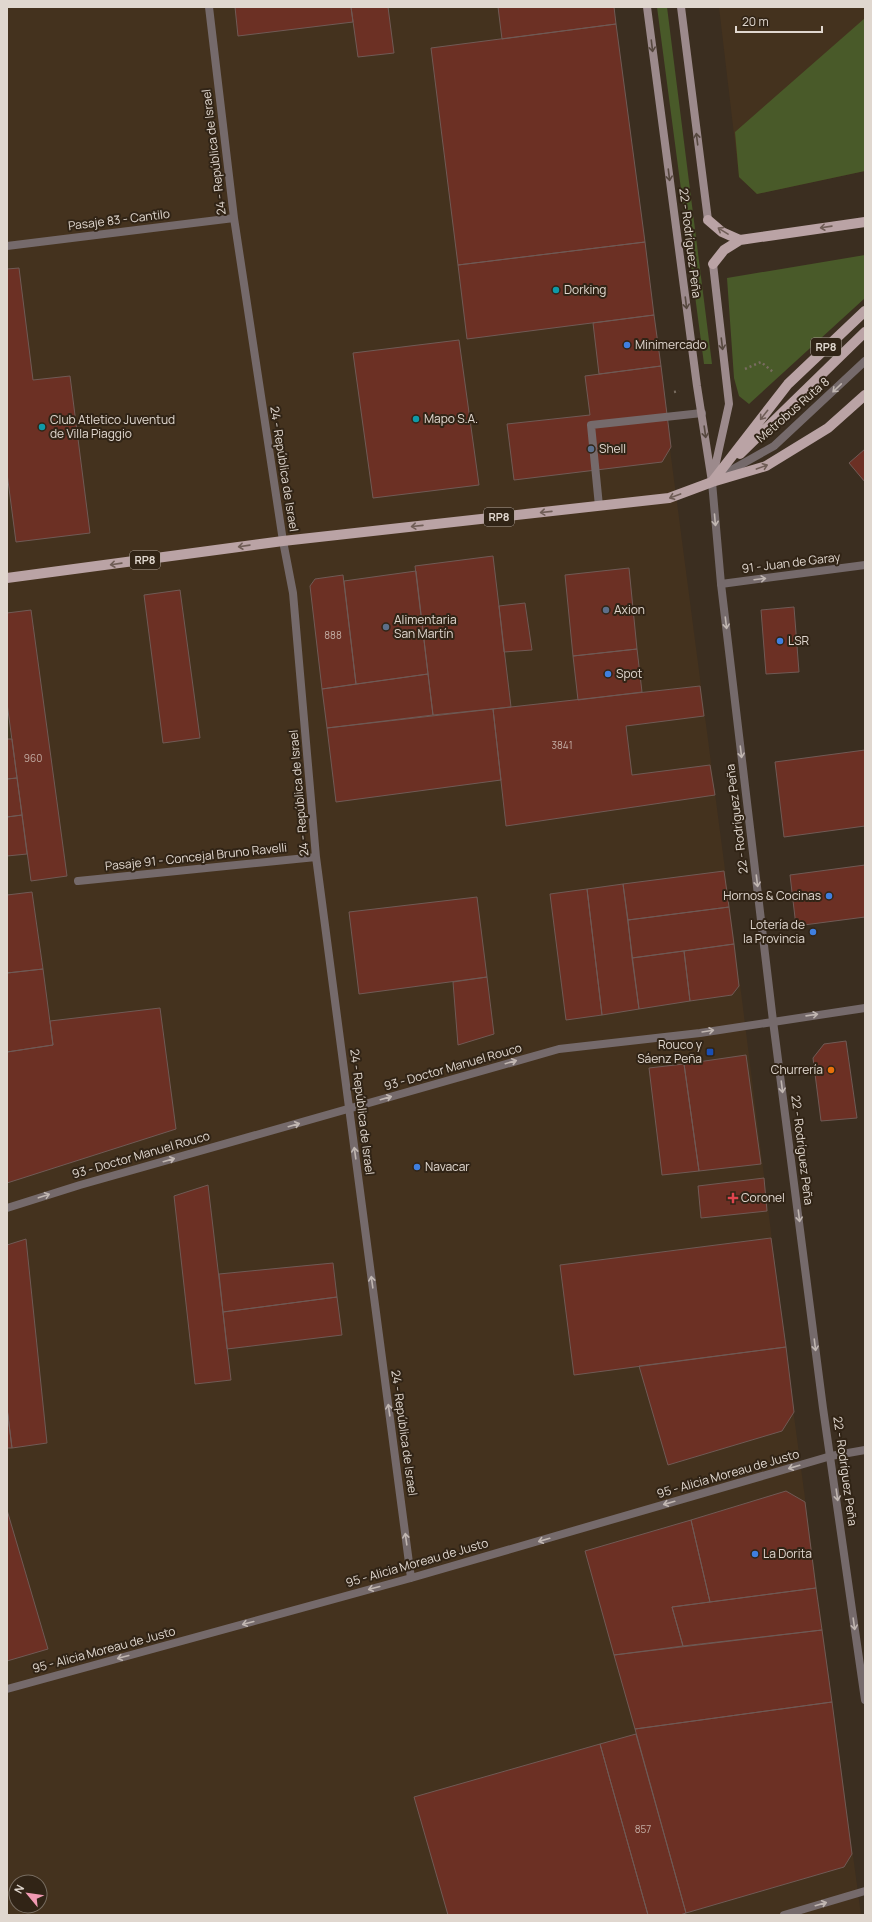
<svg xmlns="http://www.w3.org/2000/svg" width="872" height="1922" viewBox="0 0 872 1922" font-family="Manrope,sans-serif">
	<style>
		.built { fill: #44321e; fill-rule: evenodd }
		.green { fill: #495a29 }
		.building { fill: #6c3024; stroke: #705a55 }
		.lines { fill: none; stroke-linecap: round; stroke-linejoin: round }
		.path { stroke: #786c60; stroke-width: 2.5; stroke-dasharray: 2 3; stroke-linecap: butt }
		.service { stroke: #756a6b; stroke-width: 8 }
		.minor { stroke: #756a6b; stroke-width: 8 }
		.tertiary { stroke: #756a6b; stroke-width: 8 }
		.secondary { stroke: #9c8a8c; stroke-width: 8 }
		.primary { stroke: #baa3a5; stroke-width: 10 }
		.oneway { stroke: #56483f }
		.oneway2 { stroke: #6f5d56 }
		.oneway3 { stroke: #c0b6b1 }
		.culture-dot { fill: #0f9aa8; stroke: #312416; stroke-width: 1.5 }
		.shop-dot { fill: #3f7fe0; stroke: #312416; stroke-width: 1.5 }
		.service-dot { fill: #5c6f8a; stroke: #312416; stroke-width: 1.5 }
		.transit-dot { fill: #1a4fb4; stroke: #312416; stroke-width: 1.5 }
		.food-dot { fill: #e8710a; stroke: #312416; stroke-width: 1.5 }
		.health-dot { fill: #e0444e; stroke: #312416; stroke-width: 1.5 }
		.labels { text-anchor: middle; stroke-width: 4; stroke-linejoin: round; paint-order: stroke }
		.number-label { font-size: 10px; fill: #c3ada4 }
		.shield { fill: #312416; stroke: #aca198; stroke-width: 1 }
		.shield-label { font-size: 11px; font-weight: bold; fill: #e0d7cf }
		.street-label { font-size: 12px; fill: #e0d7cf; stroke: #312416 }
		.poi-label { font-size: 12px; fill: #e0d7cf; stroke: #312416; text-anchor: start }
	</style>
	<rect width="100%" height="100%" fill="#3b2e20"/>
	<path class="built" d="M7,7H612L653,315H654L661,366L670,449L741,992L794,1416L861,1915H7ZM16,1882H40V1906H16Z
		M719,7H865V171L757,194L739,177Z"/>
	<path class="green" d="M657,7H667L712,364H704Z
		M865,18V171L757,194L739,177L735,132Z
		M865,255V298L749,404L739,396L734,378L727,278Z"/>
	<path class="building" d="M235,7H351L353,22L238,36Z
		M351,7H388L394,53L358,57Z
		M498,7H614L616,24L502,39Z
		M616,24L645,242L458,265L431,48Z
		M645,242L654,315L467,339L458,265Z
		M19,268L33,380L70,376L90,533L16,542L7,473V269Z
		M654,315L661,366L599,374L593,323Z
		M459,340L479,485L373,498L353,353Z
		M661,366L671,447L662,462L514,480L507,424L590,415L585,376Z
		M865,449V482L849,463Z
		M493,556L511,707L433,715L415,566Z
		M629,568L637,649L573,656L565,575Z
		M416,571L428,674L356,684L344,581Z
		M343,575L356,684L322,689L310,586L315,579Z
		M180,590L200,738L163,743L144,595Z
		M525,603L532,650L504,652L499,606Z
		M794,607L799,672L766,674L761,610Z
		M31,610L67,876L31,881L7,703V613Z
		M637,649L642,692L578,700L573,656Z
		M428,674L433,715L327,728L322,689Z
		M700,686L704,716L626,726L632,775L710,765L715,795L506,826L493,709Z
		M493,709L501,780L336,802L327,728Z
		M7,739H12L17,778L7,779Z
		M865,750V826L784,837L775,762Z
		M17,778L22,815L7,817V779Z
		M22,815L27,854L7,856V817Z
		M865,865V917L796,926L790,875Z
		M724,871L729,907L628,920L623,884Z
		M623,884L639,1009L602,1015L587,889Z
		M587,889L602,1015L566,1020L550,894Z
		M32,892L43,969L7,973V895Z
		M477,897L487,977L359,994L349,912Z
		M729,907L734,944L632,958L628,920Z
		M734,944L739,986L732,995L690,1001L684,951Z
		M684,951L690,1001L639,1009L632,958Z
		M43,969L53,1045L7,1052V973Z
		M487,977L494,1034L458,1045L453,982Z
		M160,1008L176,1129L7,1183V1052L53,1045L50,1021Z
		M846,1041L857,1118L821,1121L813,1058L824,1044Z
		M746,1055L761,1164L699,1171L684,1064Z
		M684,1064L699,1171L662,1175L649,1068Z
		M764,1178L767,1211L701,1218L698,1186Z
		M208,1185L231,1380L195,1384L174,1196Z
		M771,1238L786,1347L574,1375L560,1265Z
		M26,1239L47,1443L12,1448L7,1408V1245Z
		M333,1263L337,1297L223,1312L219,1274Z
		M337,1297L342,1335L227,1349L223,1312Z
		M786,1347L794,1412L782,1431L668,1465L639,1366Z
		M7,1408L12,1448H7Z
		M786,1491L805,1502L816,1588L710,1602L691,1520Z
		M7,1510L48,1649L7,1661Z
		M691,1520L710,1602L672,1607L683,1646L614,1655L585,1551Z
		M816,1588L822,1630L683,1646L672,1607Z
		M822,1630L832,1702L635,1729L614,1655Z
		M832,1702L852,1854L844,1867L686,1913L635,1729Z
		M636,1734L686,1913L680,1915H648L600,1744Z
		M600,1744L648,1915H448L414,1797Z"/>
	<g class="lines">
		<path class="path" d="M745,369L761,362L773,372
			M674,392L679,391"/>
		<path class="service" d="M719,477L774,446L865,361
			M599,506L591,425L702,413"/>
		<path class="minor" d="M209,7L234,218L283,541L293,593L316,857L411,1578
			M7,246L234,218
			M721,584L865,565
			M78,881L316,857
			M7,1208L80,1185L559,1049L700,1033L865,1008
			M7,1689L411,1578L831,1456L865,1450
			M784,1915L865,1891"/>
		<path class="tertiary" d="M712,482L721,584L773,1021L823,1408L865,1700"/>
		<path class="secondary" d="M647,7L697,386L712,482
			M681,7L708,220
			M713,264L729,404L713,476"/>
		<path class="primary" d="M708,220L722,232L740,240
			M713,264L724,250L740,240L865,222
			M740,454L865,332
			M712,482L788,384L865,311
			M7,578L283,541L669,498L712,482L766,466L828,428L865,395"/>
	</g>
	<defs><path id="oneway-shaft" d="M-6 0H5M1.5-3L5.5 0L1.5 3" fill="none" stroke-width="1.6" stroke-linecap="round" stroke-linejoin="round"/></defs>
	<g class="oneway">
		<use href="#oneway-shaft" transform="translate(652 46) rotate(83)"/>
		<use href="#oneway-shaft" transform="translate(697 139) rotate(-97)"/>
		<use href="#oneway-shaft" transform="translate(669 175) rotate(83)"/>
		<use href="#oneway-shaft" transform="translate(686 303) rotate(83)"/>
		<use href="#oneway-shaft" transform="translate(722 344) rotate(83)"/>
		<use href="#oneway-shaft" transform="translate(705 432) rotate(82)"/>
	</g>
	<g class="oneway2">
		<use href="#oneway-shaft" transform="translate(826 227) rotate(172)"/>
		<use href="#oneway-shaft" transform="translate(723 231) rotate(-148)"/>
		<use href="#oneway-shaft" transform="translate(764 415) rotate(128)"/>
		<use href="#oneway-shaft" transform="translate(762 467) rotate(-20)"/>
		<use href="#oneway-shaft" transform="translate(675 496) rotate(160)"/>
		<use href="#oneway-shaft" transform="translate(546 512) rotate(174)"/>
		<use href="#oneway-shaft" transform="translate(417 526) rotate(174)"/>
		<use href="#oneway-shaft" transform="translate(244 546) rotate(172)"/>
		<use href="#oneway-shaft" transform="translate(116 564) rotate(172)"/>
	</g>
	<g class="oneway3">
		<use href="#oneway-shaft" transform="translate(837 388) rotate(136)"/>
		<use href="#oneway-shaft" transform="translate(715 520) rotate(85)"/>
		<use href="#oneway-shaft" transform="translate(760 579) rotate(-7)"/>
		<use href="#oneway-shaft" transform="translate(726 623) rotate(83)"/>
		<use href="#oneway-shaft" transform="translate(741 752) rotate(83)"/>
		<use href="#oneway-shaft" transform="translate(757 881) rotate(83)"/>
		<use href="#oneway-shaft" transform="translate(812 1015) rotate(-8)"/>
		<use href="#oneway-shaft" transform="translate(708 1031) rotate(-9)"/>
		<use href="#oneway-shaft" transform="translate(511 1062) rotate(-16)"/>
		<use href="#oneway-shaft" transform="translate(782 1087) rotate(83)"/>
		<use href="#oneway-shaft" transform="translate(386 1098) rotate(-16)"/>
		<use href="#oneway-shaft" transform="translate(294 1125) rotate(-16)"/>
		<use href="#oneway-shaft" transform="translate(355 1153) rotate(-98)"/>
		<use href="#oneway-shaft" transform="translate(169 1160) rotate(-16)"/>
		<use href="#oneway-shaft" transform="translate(44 1196) rotate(-18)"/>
		<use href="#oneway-shaft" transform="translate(799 1216) rotate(83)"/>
		<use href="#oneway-shaft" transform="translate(372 1282) rotate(-98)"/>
		<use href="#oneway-shaft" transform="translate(815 1345) rotate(83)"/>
		<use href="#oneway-shaft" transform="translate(389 1410) rotate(-98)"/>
		<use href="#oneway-shaft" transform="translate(794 1467) rotate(164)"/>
		<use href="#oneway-shaft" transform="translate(837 1495) rotate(82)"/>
		<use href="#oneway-shaft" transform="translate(669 1503) rotate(164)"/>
		<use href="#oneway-shaft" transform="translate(406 1539) rotate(-98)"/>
		<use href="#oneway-shaft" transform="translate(544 1540) rotate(164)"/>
		<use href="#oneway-shaft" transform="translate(374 1588) rotate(165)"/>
		<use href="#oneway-shaft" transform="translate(248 1623) rotate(165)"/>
		<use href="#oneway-shaft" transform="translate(854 1624) rotate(82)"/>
		<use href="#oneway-shaft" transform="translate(123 1657) rotate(165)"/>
		<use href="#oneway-shaft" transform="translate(821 1904) rotate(-16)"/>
	</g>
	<g class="culture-dot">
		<circle cx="556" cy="290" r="4"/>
		<circle cx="416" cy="419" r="4"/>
		<circle cx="42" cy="427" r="4"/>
	</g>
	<g class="shop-dot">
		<circle cx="627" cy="345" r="4"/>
		<circle cx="780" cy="641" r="4"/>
		<circle cx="608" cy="674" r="4"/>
		<circle cx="829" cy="896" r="4"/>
		<circle cx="813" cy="932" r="4"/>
		<circle cx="417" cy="1167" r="4"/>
		<circle cx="755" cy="1554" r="4"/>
	</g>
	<g class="service-dot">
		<circle cx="591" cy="449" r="4"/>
		<circle cx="606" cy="610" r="4"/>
		<circle cx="386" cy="627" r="4"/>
	</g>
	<rect class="transit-dot" x="706" y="1048" width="8" height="8" rx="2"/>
	<circle class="food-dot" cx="831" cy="1070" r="4"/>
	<path class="health-dot" d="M731 1192h4v4h4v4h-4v4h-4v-4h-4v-4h4z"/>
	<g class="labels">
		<g class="number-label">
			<text x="333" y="639">888</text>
			<text x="562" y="749">3841</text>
			<text x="33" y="762">960</text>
			<text x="643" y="1833">857</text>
		</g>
		<g class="shield">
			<rect x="811" y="338" width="30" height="18" rx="3"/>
			<rect x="484" y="508" width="30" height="18" rx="3"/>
			<rect x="130" y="551" width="30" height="18" rx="3"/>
		</g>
		<g class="shield-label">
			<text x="826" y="351">RP8</text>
			<text x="499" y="521">RP8</text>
			<text x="145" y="564">RP8</text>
		</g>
		<g class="street-label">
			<text transform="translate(214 152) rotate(-97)" y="4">24 - República de Israel</text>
			<text transform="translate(119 220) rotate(-7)" y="4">Pasaje 83 - Cantilo</text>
			<text transform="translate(690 243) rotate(83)" y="4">22 - Rodríguez Peña</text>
			<text transform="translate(793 410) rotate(-41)" y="4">Metrobus Ruta 8</text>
			<text transform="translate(284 469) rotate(81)" y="4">24 - República de Israel</text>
			<text transform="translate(791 563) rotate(-7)" y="4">91 - Juan de Garay</text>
			<text transform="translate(299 793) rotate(-95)" y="4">24 - República de Israel</text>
			<text transform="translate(737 819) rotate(-97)" y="4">22 - Rodríguez Peña</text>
			<text transform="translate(196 857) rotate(-6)" y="4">Pasaje 91 - Concejal Bruno Ravelli</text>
			<text transform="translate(453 1067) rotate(-16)" y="4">93 - Doctor Manuel Rouco</text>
			<text transform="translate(362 1112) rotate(83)" y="4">24 - República de Israel</text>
			<text transform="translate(802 1150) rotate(83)" y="4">22 - Rodríguez Peña</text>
			<text transform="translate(141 1155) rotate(-16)" y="4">93 - Doctor Manuel Rouco</text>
			<text transform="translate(404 1433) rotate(82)" y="4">24 - República de Israel</text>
			<text transform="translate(845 1471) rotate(82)" y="4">22 - Rodríguez Peña</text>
			<text transform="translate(728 1474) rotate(-16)" y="4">95 - Alicia Moreau de Justo</text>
			<text transform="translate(417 1563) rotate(-16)" y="4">95 - Alicia Moreau de Justo</text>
			<text transform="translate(104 1650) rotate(-15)" y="4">95 - Alicia Moreau de Justo</text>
		</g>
		<g class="poi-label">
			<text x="564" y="294">Dorking</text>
			<text x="635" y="349">Minimercado</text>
			<text x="424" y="423">Mapo S.A.</text>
			<text x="50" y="424">Club Atletico Juventud<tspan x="50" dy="14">de Villa Piaggio</tspan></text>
			<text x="599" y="453">Shell</text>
			<text x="614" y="614">Axion</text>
			<text x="394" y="624">Alimentaria<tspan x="394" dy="14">San Martín</tspan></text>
			<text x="788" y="645">LSR</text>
			<text x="616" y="678">Spot</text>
			<text x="821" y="900" text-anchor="end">Hornos &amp; Cocinas</text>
			<text x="805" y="929" text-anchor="end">Lotería de<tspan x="805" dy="14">la Provincia</tspan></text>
			<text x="702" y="1049" text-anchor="end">Rouco y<tspan x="702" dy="14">Sáenz Peña</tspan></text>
			<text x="823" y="1074" text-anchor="end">Churrería</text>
			<text x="425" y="1171">Navacar</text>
			<text x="741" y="1202">Coronel</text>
			<text x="763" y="1558">La Dorita</text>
		</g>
	</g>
	<rect width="872" height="1922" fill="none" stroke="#e0d7cf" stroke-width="16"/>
	<g transform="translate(28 1894) rotate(299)"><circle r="19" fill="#312416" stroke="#776c60"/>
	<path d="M0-3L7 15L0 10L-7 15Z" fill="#f19ab3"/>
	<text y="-6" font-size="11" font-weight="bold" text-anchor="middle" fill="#e0d7cf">N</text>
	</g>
	<path d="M736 26v6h86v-6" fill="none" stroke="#e0d7cf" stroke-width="2"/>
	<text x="742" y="26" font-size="12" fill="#e0d7cf" stroke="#312416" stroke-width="3" paint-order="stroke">20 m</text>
</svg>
